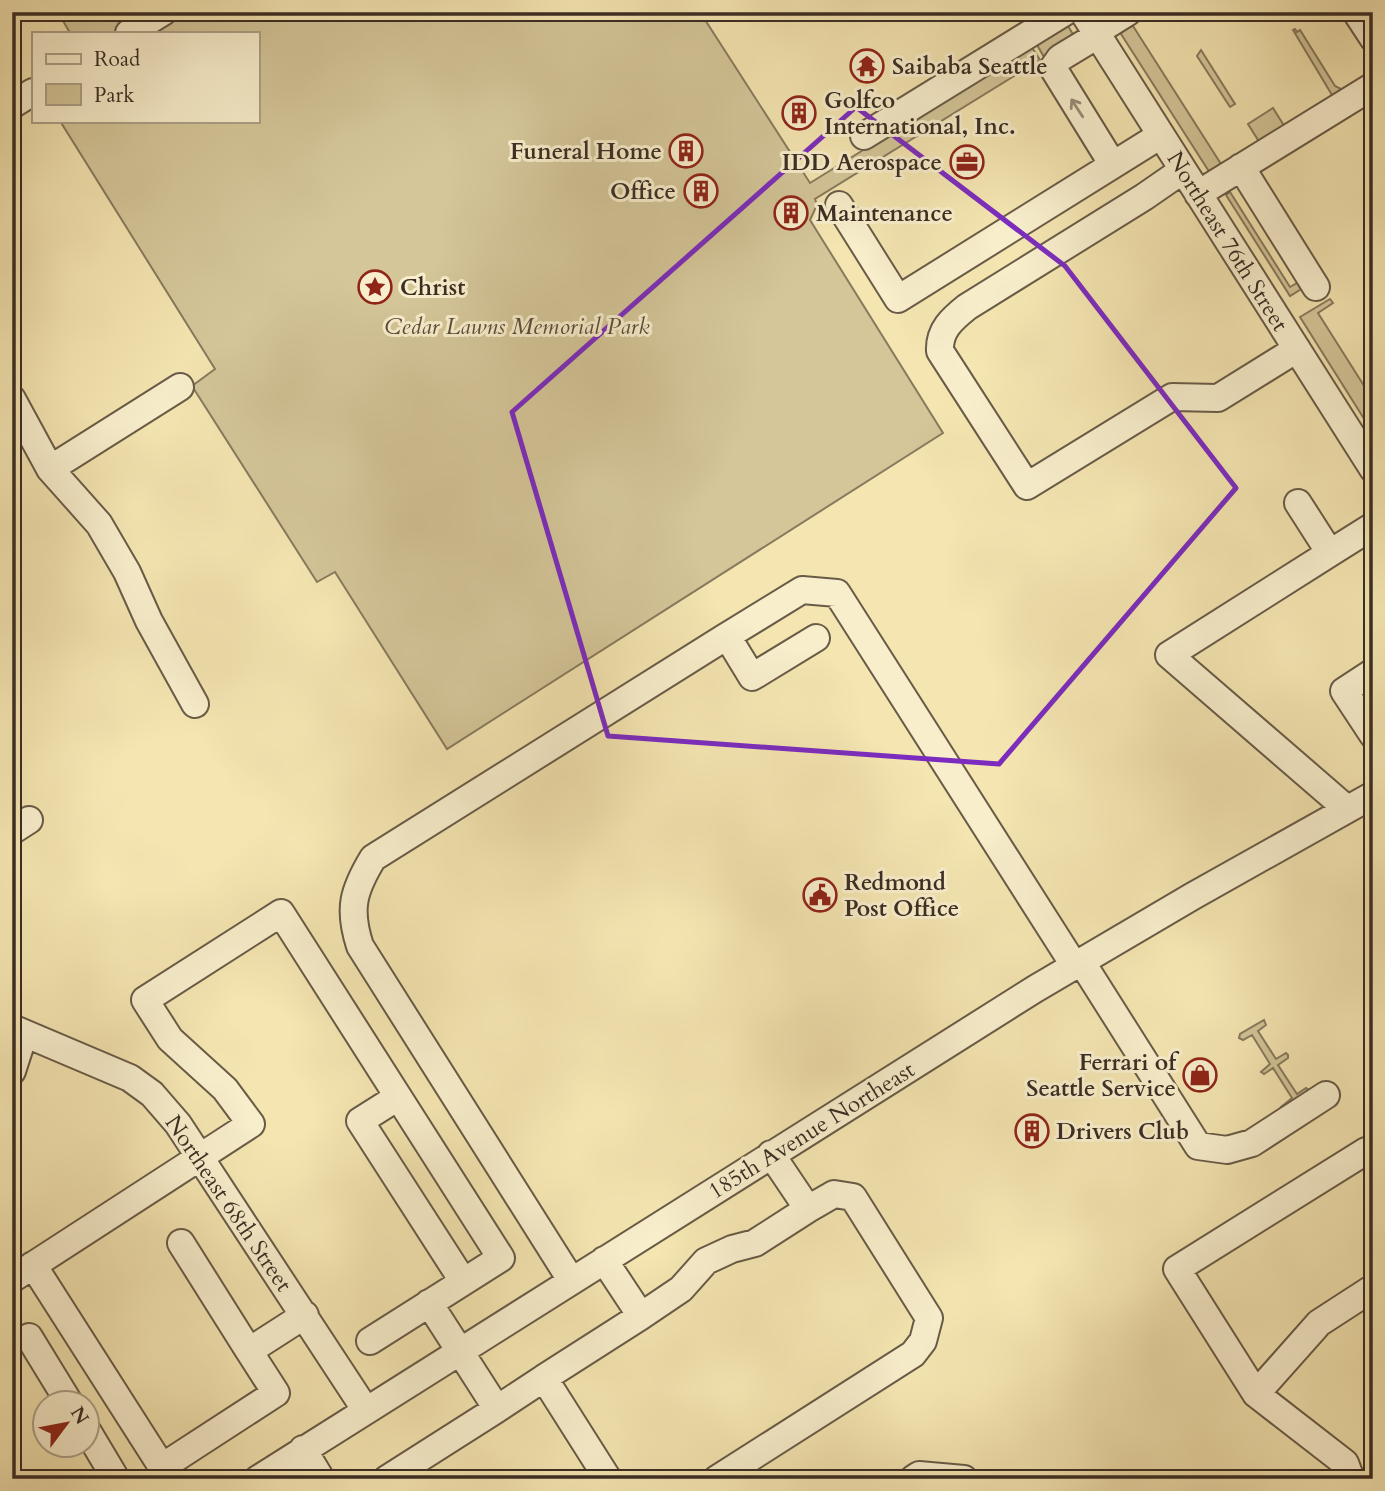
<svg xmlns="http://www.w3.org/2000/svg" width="1385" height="1491" viewBox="0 0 1385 1491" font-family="Cardo,serif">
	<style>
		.green { fill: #d4c699; stroke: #877a5e; stroke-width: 2 }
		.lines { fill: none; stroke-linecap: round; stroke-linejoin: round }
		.minor-casing { stroke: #685b47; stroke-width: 30 }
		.minor { stroke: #f8eecc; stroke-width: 26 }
		.oneway { stroke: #998e78 }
		.marked { fill: none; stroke: #7b2cbf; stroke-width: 5; stroke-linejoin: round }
		.labels { text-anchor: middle; stroke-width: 6; stroke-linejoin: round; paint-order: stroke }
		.poi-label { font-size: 23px; font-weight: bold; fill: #3a2d24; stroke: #f8eecc; text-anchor: start }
		.street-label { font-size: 23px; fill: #3a2d24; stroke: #f8eecc }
		.park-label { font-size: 23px; font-style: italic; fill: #594c3b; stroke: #f8eecc }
	</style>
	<rect width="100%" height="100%" fill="#f4e5b1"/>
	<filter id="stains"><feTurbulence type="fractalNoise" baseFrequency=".00286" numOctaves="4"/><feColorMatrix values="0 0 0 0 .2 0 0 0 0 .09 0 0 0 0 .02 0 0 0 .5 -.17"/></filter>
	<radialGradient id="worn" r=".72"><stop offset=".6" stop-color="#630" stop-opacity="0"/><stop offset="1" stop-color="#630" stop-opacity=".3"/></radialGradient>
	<path class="green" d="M58,12H700L810,183L1031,46L1040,60L815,199L817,205L810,220L943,433L447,749L335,572L317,582L192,386L215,369L60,121H257V33H70Z
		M1064,26H1068L1074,36V39L1044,57L1036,43Z
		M1133,26L1221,164L1210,173L1121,34L1124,29Z
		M1295,29L1297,32L1300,30L1335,86L1343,90L1335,100L1293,30Z
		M1201,50L1235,104L1230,107L1197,56Z
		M1273,108L1288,132L1263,148L1248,124Z
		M1230,192L1290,287L1304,279L1309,284L1290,296L1226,195Z
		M1330,299L1333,303L1318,313L1373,400V433L1300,317Z
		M1264,1020L1266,1025L1258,1031L1276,1059L1286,1053L1288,1055V1058L1278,1065L1297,1094L1306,1088L1309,1090V1093L1285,1109L1281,1107L1292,1098L1273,1068L1264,1074L1261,1072L1270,1064L1252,1035L1243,1040L1239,1038L1240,1034Z"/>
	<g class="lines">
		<defs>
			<path id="minor" d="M1083,12L1373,469
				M1356,12L1373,38
				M1096,32L1128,12
				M129,33L163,12
				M1098,35L1060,58L1053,68L1113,165
				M12,105L33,92
				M864,136L1065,12
				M1241,167L1316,287
				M1183,170L1144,197L967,307C952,319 939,330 940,351L1027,486L1172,397L1218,398L1297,349
				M1198,194L1373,86
				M839,205L898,299L1161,135
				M12,399L50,469L99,524L127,572L149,621L195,704
				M50,469L180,387
				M1298,503L1330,553L1373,526
				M1330,553L1169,655L1347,809
				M816,638L752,677L727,636L802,590L837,593L1074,965
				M1373,672L1344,691L1373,735
				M12,831L29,820
				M1081,961L1198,1146L1227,1150L1252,1143L1326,1095
				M12,1028L130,1078L152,1094L178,1124L365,1409
				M12,1071L24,1034
				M398,1097L360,1121L463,1281
				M181,1243L249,1351L305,1315
				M604,1260L641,1316L681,1289L706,1261L732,1249L755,1243L808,1209L771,1154
				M33,1265L162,1467L276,1393L249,1351
				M12,1279L251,1124L225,1089L170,1039L145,1000L281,913L501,1258L370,1341
				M571,1280L360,946C348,909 353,891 373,858L727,636
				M429,1303L497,1409L544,1378L608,1479
				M29,1337L70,1404
				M544,1378L641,1316
				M1256,1394L1319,1323L1373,1288
				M88,1432L116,1479
				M303,1449L321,1479
				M258,1479L1035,989L1193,896L1373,795
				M387,1479L497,1409
				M717,1479L913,1354L923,1341L929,1318L853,1197L834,1194L808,1209
				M913,1479L919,1475L964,1479
				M1351,1479L1345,1463L1256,1394L1177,1269L1366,1151L1373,1153"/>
		</defs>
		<use href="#minor" class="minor-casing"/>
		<use href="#minor" class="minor"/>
	</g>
	<defs><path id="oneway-shaft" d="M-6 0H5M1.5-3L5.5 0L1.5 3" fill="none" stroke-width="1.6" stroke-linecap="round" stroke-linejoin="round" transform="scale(1.75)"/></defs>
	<use class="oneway" href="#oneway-shaft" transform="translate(1077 108) rotate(-123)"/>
	<path class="marked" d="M856,107L1065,266L1236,488L999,764L608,736L512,412Z"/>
	<defs>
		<symbol id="temple-ring" viewBox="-11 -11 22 22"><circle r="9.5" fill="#f8eecc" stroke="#8f2418" stroke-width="1.5"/><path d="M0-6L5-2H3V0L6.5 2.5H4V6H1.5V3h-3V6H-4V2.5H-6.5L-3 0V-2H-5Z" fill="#8f2418"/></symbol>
		<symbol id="building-ring" viewBox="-11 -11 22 22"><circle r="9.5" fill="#f8eecc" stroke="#8f2418" stroke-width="1.5"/><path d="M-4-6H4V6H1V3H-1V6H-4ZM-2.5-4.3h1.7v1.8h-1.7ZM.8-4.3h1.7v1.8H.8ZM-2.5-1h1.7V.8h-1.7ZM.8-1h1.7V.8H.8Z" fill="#8f2418"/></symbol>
		<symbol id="office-ring" viewBox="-11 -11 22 22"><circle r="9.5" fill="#f8eecc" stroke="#8f2418" stroke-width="1.5"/><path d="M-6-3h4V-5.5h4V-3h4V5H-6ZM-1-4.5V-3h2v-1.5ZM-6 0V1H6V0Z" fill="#8f2418"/></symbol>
		<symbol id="sight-ring" viewBox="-11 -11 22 22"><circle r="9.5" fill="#f8eecc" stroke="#8f2418" stroke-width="1.5"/><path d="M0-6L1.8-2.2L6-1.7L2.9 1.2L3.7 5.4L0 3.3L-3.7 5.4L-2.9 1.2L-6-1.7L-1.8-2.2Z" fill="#8f2418"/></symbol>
		<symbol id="civic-ring" viewBox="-11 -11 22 22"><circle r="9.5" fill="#f8eecc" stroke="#8f2418" stroke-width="1.5"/><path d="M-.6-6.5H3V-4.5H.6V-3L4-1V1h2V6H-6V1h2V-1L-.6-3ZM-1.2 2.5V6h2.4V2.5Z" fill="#8f2418"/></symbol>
		<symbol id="shop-ring" viewBox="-11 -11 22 22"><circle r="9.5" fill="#f8eecc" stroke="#8f2418" stroke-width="1.5"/><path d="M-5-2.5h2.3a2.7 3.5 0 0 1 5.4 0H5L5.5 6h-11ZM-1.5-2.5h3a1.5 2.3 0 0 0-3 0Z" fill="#8f2418"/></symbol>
	</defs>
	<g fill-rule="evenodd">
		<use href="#temple-ring" x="848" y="47" width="38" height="38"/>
		<use href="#building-ring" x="780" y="94" width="38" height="38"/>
		<use href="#building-ring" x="667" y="132" width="38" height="38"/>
		<use href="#office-ring" x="948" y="143" width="38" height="38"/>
		<use href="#building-ring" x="682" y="172" width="38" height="38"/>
		<use href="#building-ring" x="772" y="194" width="38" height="38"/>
		<use href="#sight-ring" x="356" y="268" width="38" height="38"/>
		<use href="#civic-ring" x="801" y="876" width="38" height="38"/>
		<use href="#shop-ring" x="1181" y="1056" width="38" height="38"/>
		<use href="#building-ring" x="1013" y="1112" width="38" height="38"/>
	</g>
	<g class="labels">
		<g class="poi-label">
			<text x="892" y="74">Saibaba Seattle</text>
			<text x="824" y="108">Golfco<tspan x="824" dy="26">International, Inc.</tspan></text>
			<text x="662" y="159" text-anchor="end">Funeral Home</text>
			<text x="942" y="170" text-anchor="end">IDD Aerospace</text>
			<text x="676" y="199" text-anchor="end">Office</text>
			<text x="816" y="221">Maintenance</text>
			<text x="400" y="295">Christ</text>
			<text x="844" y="890">Redmond<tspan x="844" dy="26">Post Office</tspan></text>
			<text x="1176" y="1070" text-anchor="end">Ferrari of<tspan x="1176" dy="26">Seattle Service</tspan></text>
			<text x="1056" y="1139">Drivers Club</text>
		</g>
		<g class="street-label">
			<text transform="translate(1228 241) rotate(58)" y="8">Northeast 76th Street</text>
			<text transform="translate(811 1130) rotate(-32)" y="8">185th Avenue Northeast</text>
			<text transform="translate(229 1203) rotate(56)" y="8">Northeast 68th Street</text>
		</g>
		<g class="park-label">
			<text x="517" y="334">Cedar Lawns Memorial Park</text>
		</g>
	</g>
	<rect width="1385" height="1491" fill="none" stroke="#f4e5b1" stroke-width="42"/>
	<rect x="14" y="14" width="1357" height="1463" fill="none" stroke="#3a2d24" stroke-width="3.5"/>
	<rect x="21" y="21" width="1343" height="1449" fill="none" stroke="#3a2d24" stroke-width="2"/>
	<rect x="32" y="32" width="228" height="91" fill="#f8eecc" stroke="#aca189" stroke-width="2"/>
	<rect x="46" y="54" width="35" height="10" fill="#f8eecc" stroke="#aca189" stroke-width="2"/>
	<text x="94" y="66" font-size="21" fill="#3a2d24">Road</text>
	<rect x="46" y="84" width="35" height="21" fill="#d4c699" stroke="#aca189" stroke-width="2"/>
	<text x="94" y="102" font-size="21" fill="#3a2d24">Park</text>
	<g transform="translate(66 1424) rotate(58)"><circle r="33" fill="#f8eecc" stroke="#aca189" stroke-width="2"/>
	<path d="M0-5L12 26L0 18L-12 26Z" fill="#8f2418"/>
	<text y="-10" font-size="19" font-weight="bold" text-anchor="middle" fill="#3a2d24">N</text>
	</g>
	<rect width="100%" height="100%" filter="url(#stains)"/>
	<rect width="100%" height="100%" fill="url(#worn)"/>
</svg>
